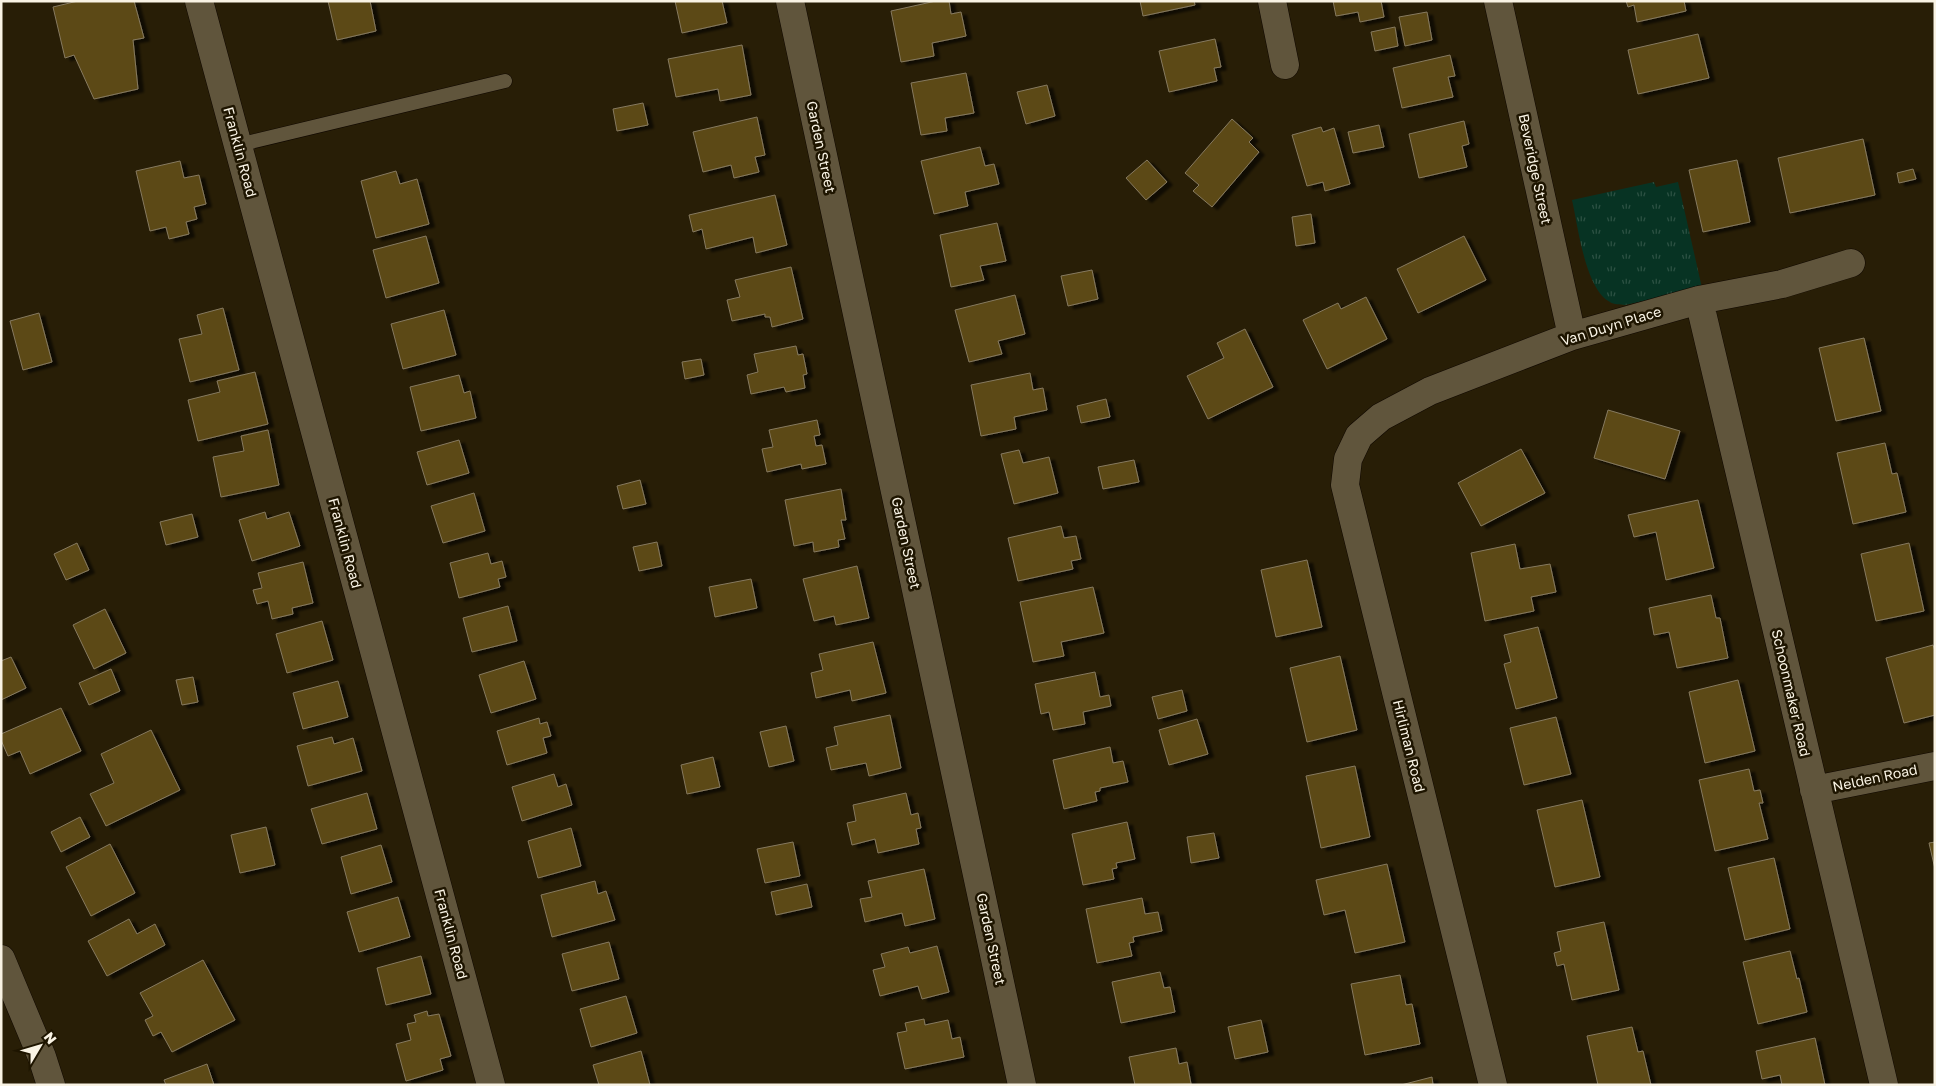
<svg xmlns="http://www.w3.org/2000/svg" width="1936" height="1086" viewBox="0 0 1936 1086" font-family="'Golos Text',sans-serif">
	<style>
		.grass { fill: url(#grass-tufts) }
		.building { fill: #5b4815; stroke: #867a60; filter: url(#shadow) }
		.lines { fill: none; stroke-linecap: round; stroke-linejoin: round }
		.service-casing { stroke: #100800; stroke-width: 15 }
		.minor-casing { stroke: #100800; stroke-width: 29 }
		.service { stroke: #60553c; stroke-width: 14 }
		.minor { stroke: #60553c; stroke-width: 28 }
		.labels { text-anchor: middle; stroke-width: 5; stroke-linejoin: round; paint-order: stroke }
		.street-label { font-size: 14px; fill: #f9f3e4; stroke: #1e1500 }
	</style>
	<defs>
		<pattern id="grass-tufts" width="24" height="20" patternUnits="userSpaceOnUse" patternTransform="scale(1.25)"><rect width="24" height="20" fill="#073323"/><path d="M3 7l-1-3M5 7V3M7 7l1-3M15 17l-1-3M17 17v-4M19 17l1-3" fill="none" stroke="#2c5143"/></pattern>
		<filter id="shadow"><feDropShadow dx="5.5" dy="3" stdDeviation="1" flood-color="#0009"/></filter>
	</defs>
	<rect width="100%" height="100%" fill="#281e06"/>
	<path class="grass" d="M1654,182L1656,187L1678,182L1702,288L1625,305C1620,304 1614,305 1610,302C1585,289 1578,226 1572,200Z"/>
	<path class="building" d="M78,1H134L144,38L133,40L138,89L94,99L74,55L65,58L53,7Z
		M328,1H370L376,31L337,40Z
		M675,1H722L727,23L682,33Z
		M936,1H949L951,14L961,12L966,36L932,43L934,56L901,62L891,11Z
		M1140,1H1194L1195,5L1143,16Z
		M1333,1H1381L1384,17L1360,22L1358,12L1336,16Z
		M1626,1H1684L1686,11L1637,22L1634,5L1628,7Z
		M1427,12L1432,40L1405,46L1399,17Z
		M1395,27L1398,46L1375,51L1371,32Z
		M1698,34L1709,78L1638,94L1628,50Z
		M1215,39L1221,67L1214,68L1217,81L1169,92L1159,51Z
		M742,45L751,95L720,101L718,89L676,97L668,59Z
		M1450,55L1455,76L1448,77L1453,97L1402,108L1393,68Z
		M966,73L974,113L945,118L947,131L921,135L911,83Z
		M1047,85L1055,116L1026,124L1017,92Z
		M643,103L648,125L617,131L613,109Z
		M757,117L765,155L755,157L759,172L734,178L731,165L703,172L693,132Z
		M1232,119L1253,138L1249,142L1259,152L1212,207L1193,191L1199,185L1185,173Z
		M1464,121L1469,144L1462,146L1467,167L1419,178L1409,134Z
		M1379,125L1384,147L1353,153L1348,132Z
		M1321,127L1323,132L1334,128L1350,184L1325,191L1323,182L1307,186L1292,135Z
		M1863,139L1875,195L1790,213L1778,158Z
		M980,147L985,166L994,164L999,184L965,192L968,206L934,214L921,161Z
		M1147,160L1167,182L1146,200L1126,178Z
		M1737,160L1750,222L1703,232L1689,170Z
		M180,161L184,178L199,175L206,204L194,207L197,219L186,222L189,234L169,239L166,227L150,231L136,171Z
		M1913,169L1916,179L1899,183L1897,173Z
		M396,171L400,184L417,179L429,224L376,238L361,181Z
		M775,195L787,245L756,253L753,237L706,249L702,229L693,232L689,215Z
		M1311,214L1315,243L1296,246L1292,217Z
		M997,223L1006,261L980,266L984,280L951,287L940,235Z
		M426,236L439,283L386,298L373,250Z
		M1464,236L1486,280L1418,313L1397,269Z
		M791,267L803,319L772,327L770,317H765V314L732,321L727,300L740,297L735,280Z
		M1092,270L1098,299L1068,306L1061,276Z
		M1015,295L1025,334L998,341L1002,354L969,362L955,310Z
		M1366,297L1387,339L1327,369L1303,320L1338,303L1341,309Z
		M223,308L239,370L190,382L179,339L202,334L197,315Z
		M444,310L456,355L403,369L391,324Z
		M39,313L52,362L23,370L10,321Z
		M1245,329L1273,387L1208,419L1187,376L1224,358L1217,343Z
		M1864,338L1881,411L1836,421L1819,348Z
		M796,346L798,355L803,354L807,374L803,375L805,388L786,392L784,387L751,394L747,375L758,372L754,354Z
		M701,359L704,375L685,379L682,362Z
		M255,372L268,424L198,441L188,400L220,392L217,381Z
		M1030,373L1033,390L1043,388L1047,410L1014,417L1016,429L981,436L971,385Z
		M459,375L464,393L470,391L476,418L421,431L410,387Z
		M1106,399L1110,417L1081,423L1077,406Z
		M1608,410L1680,431L1665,479L1594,458Z
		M817,420L820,435L814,436L816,446L822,445L826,464L802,469L801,464L767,472L762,449L773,447L769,430Z
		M268,430L279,485L221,497L213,457L244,451L241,436Z
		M459,440L469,473L427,485L417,452Z
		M1885,443L1892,474L1897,473L1906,512L1853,524L1837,453Z
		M1521,449L1545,493L1481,526L1458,483Z
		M1019,450L1023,463L1049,457L1058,493L1014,504L1001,454Z
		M1134,460L1139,482L1103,489L1098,467Z
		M640,480L646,504L623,509L617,486Z
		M841,489L846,520H841L845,539L838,540L839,547L814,552L813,542L794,546L785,500Z
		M474,493L485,531L443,543L431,506Z
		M1698,500L1714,568L1666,580L1656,532L1634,537L1628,515Z
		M265,512L267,519L289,512L300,546L252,561L239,520Z
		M192,514L198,537L166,545L160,522Z
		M1061,526L1064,538L1076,536L1081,559L1071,561L1073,569L1018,581L1008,538Z
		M657,542L662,566L639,571L633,547Z
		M77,543L89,570L66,580L54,554Z
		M1909,543L1924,611L1876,621L1861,554Z
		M1515,544L1520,569L1550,564L1556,592L1531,597L1534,611L1485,621L1471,553Z
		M488,553L491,564L502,561L506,577L498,579L500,587L459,598L450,563Z
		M1307,560L1322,627L1276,637L1261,570Z
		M303,562L313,603L292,608L293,614L272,619L268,601L257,604L253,590L262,588L258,573Z
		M857,566L869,618L836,625L834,616L814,621L803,579Z
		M751,579L757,608L715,617L709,587Z
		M1093,587L1104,633L1061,642L1064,656L1033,662L1020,602Z
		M1711,595L1716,618H1720L1728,658L1677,668L1669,632L1654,635L1649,608Z
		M508,606L517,641L472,652L463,618Z
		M105,609L126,653L94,669L73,625Z
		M322,621L333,660L287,673L276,634Z
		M1538,627L1557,698L1516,709L1504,664L1511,662L1504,635Z
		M873,642L886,693L852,701L850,690L816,698L811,673L823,670L819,654Z
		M1933,645L1935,651V715L1904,723L1886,658Z
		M1340,656L1357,730L1307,742L1290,668Z
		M11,657L26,688L1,700V661Z
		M524,661L536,699L491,713L479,675Z
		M111,669L120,691L89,705L79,683Z
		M1095,672L1100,697L1109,695L1111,706L1083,712L1085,724L1053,730L1049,712L1041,714L1035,684Z
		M193,677L198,702L182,705L176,680Z
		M1738,680L1755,751L1705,763L1689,692Z
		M338,681L348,717L303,729L293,693Z
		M1182,690L1187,711L1158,719L1152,697Z
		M61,708L81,751L30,774L20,751L8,756L1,740V734Z
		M890,715L901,768L869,776L866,763L831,770L826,748L838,745L834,727Z
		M1556,717L1571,774L1524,785L1510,728Z
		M539,718L540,724L547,722L551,736L543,738L547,753L507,765L497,731Z
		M1197,719L1208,754L1169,765L1159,730Z
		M786,726L794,761L769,767L760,732Z
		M151,730L180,790L106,826L90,794L114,783L101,754Z
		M332,737L334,744L353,738L362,771L308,786L297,746Z
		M1110,747L1113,763L1123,761L1128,782L1100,788V791L1095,792L1097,801L1064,809L1053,760Z
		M713,757L720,787L687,794L681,765Z
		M1355,766L1370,837L1321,848L1306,776Z
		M1749,769L1754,791L1760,790L1763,803H1759L1768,839L1715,851L1699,780Z
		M554,774L558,787L566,784L572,805L522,821L512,787Z
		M367,793L377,829L322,844L311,809Z
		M906,793L911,815L918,813L921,828L916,829L919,844L878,853L875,839L852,845L847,823L856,821L853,805Z
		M1582,800L1600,877L1555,887L1537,810Z
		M80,817L90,837L61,852L51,832Z
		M1127,822L1135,859L1116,863L1117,868L1112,869L1114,879L1083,885L1072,834Z
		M266,827L275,865L240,873L231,835Z
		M571,828L581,866L538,878L528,841Z
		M1214,833L1219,858L1191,863L1187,837Z
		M793,842L800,876L765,883L757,849Z
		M1935,842V869L1929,843Z
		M110,844L135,893L91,916L66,867Z
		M381,845L392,882L351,894L341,857Z
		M1774,858L1790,929L1745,940L1728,868Z
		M1387,864L1405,942L1355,953L1345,910L1324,915L1316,880Z
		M924,869L935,919L905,926L902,913L865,922L860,899L872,897L868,881Z
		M595,881L598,894L606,891L615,920L552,937L541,895Z
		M807,884L812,907L776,915L771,892Z
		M398,897L410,937L359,952L347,912Z
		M1142,898L1145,914L1158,912L1162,931L1133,937L1134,942L1129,943L1132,956L1097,963L1086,909Z
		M129,919L137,934L155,924L165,945L107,976L88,941Z
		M1604,922L1619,990L1572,1000L1564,964L1557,966L1554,953L1561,951L1557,932Z
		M609,942L619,979L572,991L562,954Z
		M937,946L949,992L922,999L918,986L880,996L873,970L885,967L881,954L908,947L910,953Z
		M1790,951L1797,979L1799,978L1807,1012L1758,1024L1743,962Z
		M421,956L431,994L386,1005L377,968Z
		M203,960L235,1020L172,1052L161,1032L153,1036L145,1020L153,1016L140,993Z
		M1160,972L1164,988L1170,987L1175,1012L1121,1023L1112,982Z
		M1400,975L1406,1005L1412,1004L1420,1044L1365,1055L1351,984Z
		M626,996L637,1033L591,1047L580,1009Z
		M427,1011L428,1016L439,1014L451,1056L440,1059L443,1070L406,1081L396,1044L411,1040L407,1024L416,1022L414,1015Z
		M924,1019L925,1025L948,1020L952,1039L960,1037L964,1057L905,1069L897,1033L907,1031L905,1023Z
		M1261,1020L1268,1052L1235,1059L1228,1027Z
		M1632,1027L1638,1052L1643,1051L1651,1085H1598L1587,1036Z
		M1815,1038L1825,1085H1782L1780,1075L1762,1079L1756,1051Z
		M1176,1048L1179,1064L1187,1062L1191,1084L1135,1085L1129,1057Z
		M641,1051L650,1085H599L593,1065Z
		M207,1064L214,1085H166L164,1080Z
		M1432,1077L1433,1085H1401Z"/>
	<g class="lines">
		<defs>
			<path id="service" d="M238,145L505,81"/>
			<path id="minor" d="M199,1L491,1085
				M790,1L1022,1085
				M1272,1L1285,65
				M1498,1L1572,336
				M1699,300L1884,1085
				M1814,790L1935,766
				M1,959L42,1057L51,1085
				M1493,1085L1345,485L1348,459L1359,436L1381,417L1430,391L1572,336L1699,300L1782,284L1851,263"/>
		</defs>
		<use href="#service" class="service-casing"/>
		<use href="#minor" class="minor-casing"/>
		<use href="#service" class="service"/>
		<use href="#minor" class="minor"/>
	</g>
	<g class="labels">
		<g class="street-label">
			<text transform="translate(821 147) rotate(78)" y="5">Garden Street</text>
			<text transform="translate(240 152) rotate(75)" y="5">Franklin Road</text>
			<text transform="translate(1535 169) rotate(78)" y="5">Beveridge Street</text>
			<text transform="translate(1611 326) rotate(-17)" y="5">Van Duyn Place</text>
			<text transform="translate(345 543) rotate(75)" y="5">Franklin Road</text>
			<text transform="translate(906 543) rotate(78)" y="5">Garden Street</text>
			<text transform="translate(1791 693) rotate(77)" y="5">Schoonmaker Road</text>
			<text transform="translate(1409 746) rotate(76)" y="5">Hirliman Road</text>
			<text transform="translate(1875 778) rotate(-12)" y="5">Nelden Road</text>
			<text transform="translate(451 934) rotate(75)" y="5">Franklin Road</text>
			<text transform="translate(991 939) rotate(78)" y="5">Garden Street</text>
		</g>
	</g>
	<rect width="1936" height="1086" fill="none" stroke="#f9f3e4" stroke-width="5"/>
	<g transform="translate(40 1046) rotate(52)" stroke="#1e1500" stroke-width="4" paint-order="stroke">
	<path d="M0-4L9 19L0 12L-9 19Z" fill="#f9f3e4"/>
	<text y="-8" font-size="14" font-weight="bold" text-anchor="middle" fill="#f9f3e4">N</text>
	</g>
</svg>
